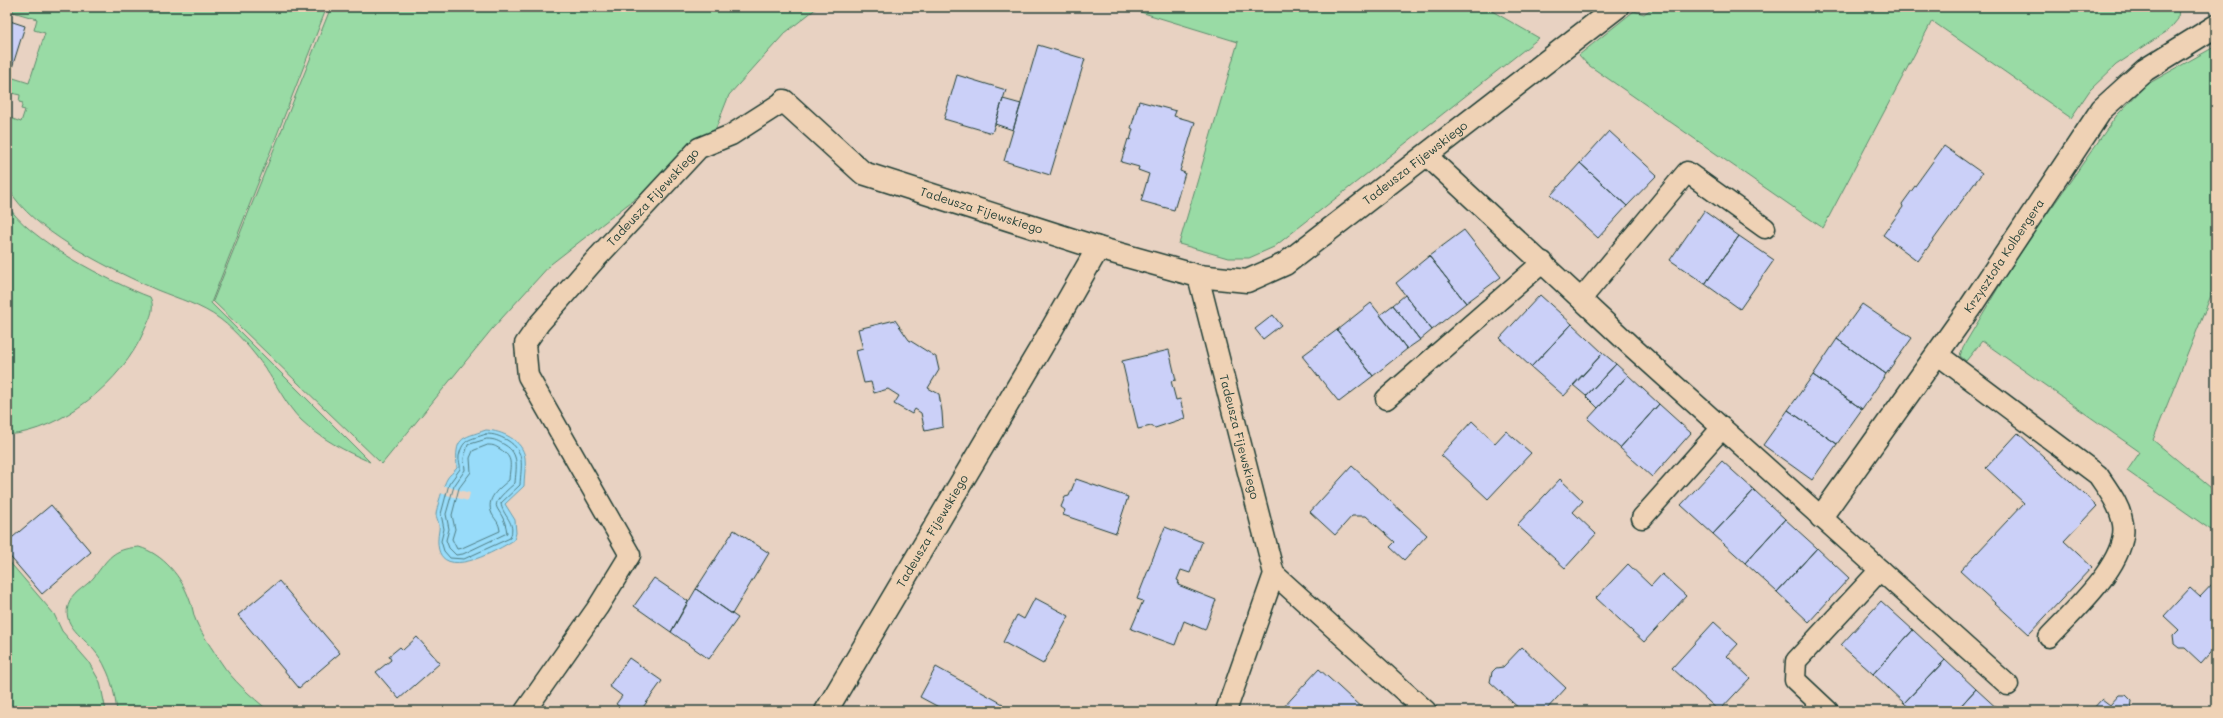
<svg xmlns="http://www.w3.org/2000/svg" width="2223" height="718" viewBox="0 0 2223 718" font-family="Mali,sans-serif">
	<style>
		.green { fill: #99dba5; stroke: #5c8c6c }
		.water { fill: #98dcfa; stroke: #689cab }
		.pier { fill: #e8d2c2 }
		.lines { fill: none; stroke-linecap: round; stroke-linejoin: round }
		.shore { stroke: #4f7d83; stroke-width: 1 }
		.building { fill: #cbd0f8; stroke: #1f3d34 }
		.service-casing { stroke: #1f3d34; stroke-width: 23 }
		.minor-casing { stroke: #1f3d34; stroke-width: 25 }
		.service { stroke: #efd2b5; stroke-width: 20 }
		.minor { stroke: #efd2b5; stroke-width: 22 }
		.labels { text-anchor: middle; stroke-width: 3; stroke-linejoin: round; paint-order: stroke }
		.street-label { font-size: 12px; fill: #1f3d34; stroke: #efd2b5 }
	</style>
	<rect width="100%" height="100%" fill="#e8d2c2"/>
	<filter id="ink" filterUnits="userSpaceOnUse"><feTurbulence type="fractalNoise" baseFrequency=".025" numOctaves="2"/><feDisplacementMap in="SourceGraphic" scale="8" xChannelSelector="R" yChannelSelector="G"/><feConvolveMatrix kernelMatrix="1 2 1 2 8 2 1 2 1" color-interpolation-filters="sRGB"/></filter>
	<g filter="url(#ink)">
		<path class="green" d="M12,7H327L211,303L370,462C345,451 321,439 301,420C286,405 277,385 265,368C253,351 237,332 220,319C201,305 179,299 157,290C114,271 42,236 14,197C1,178 7,138 7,115L10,116V118L21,122L25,110L21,109L23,103L19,102L20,95L7,92V76L29,83L45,33L34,30L37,19L13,12Z
			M331,7H818L785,33L729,95L716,128L672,170L551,264L492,329L382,464L213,301Z
			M1124,7H1485L1539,38L1274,247L1249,258H1228L1179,244L1238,42Z
			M1654,7H2179L2178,19L2169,30L2116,65L2090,90L2071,118L1932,21L1823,228L1587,64L1579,55L1634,11L1644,14Z
			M2216,46V283L2153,440L2216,492V525L2211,530L2127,471L2140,452L1982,341L1966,361L1960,356L1963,347L2007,273L2040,224L2117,115L2146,85Z
			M7,204C26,239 112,283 150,297C156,309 149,320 144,331C123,381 62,431 7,435Z
			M139,547C163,554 182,577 190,601C193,607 193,615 196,621C202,635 212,648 220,661C233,681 251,696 269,711H117C115,697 112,680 105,667C103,662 100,658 97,654C86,638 58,625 70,601C75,591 87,586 94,577C109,558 112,549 139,547Z
			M7,559L54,614L62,631L88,661L100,682L106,711H7Z"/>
		<path class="water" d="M486,430C502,431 523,440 525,458C526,467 524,477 524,486L505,504L515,520L516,533L514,540C490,555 429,587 439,530C440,525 437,519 436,515C436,509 444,484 447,479C449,475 454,472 457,468C455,437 460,439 486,430Z"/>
		<path class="pier" d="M442,485L470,493L468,501L440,493Z"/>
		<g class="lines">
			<path class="shore" d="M486,434C495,434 499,436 507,440C526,452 521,465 520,485L501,503C502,516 517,522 510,538L464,559L450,558L444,551L441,541L444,529L441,514L449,484L460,469C461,465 458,460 459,456C463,438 470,440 486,434Z
				M487,439C495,439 498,441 505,445C520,454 516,468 515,483C481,513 503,501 507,533L463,554L456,555L449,548L446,540L449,529L446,514L454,486L465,470L464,458L468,445Z
				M488,445C494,445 495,446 500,449C514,458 510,464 509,480C499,489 485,498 492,514C496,521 499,522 500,531L462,548L457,549L452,539L455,529L452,515L459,488L471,472L470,458L473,451Z"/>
		</g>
		<path class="building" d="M7,20L25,26L10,74H7Z
			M1038,45L1085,59L1050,175L1004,161Z
			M957,75L1006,90L992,133L944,119Z
			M1003,99L1021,104L1013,130L995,124Z
			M1139,101L1176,111L1174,116L1195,122L1180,171L1185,173L1174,210L1141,201L1149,174L1138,170L1139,167L1121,162L1128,139L1130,140L1133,129L1131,128Z
			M1609,131L1657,175L1627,206L1580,163Z
			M1944,146L1982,173L1918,261L1883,235L1903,207L1902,204Z
			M1580,163L1627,206L1598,238L1551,195Z
			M1704,211L1739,236L1705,284L1670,260Z
			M1464,230L1501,277L1466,303L1429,256Z
			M1739,236L1774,260L1740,309L1705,284Z
			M1429,256L1466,303L1432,330L1396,283Z
			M1405,295L1432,330L1420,340L1393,305Z
			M1540,295L1572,324L1531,367L1500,338Z
			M1371,303L1407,349L1373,376L1337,330Z
			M1862,304L1912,338L1886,374L1837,339Z
			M1393,305L1420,340L1407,349L1380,315Z
			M1273,315L1281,325L1263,339L1255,329Z
			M895,320L909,340L936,357L939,370L928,388L939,394L942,412L943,427L925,431L921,413L915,409L912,414L894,404L899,396L888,389L874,393L871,382L864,383L856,351L863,349L858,329Z
			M1572,324L1603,353L1564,396L1531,367Z
			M1337,330L1373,376L1339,402L1302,356Z
			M1837,339L1886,374L1862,409L1813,375Z
			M1169,350L1176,380L1171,381L1176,400L1180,399L1185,418L1155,428L1151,426L1138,429L1122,361Z
			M1603,353L1616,364L1586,396L1573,385Z
			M1616,364L1628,375L1598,408L1586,396Z
			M1628,375L1659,404L1620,448L1588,419Z
			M1813,375L1862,409L1837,444L1788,410Z
			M1659,404L1691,433L1652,477L1620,448Z
			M1788,410L1837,444L1812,480L1763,445Z
			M1472,421L1495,443L1506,431L1531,453L1488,499L1441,455Z
			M2018,433L2097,506L2064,541L2092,567L2029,634L1960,571L2024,503L1986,468Z
			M1722,461L1754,490L1713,534L1681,505Z
			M1352,466L1427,535L1404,560L1390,547L1395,542L1366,516H1352L1335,535L1310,512Z
			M1076,479L1128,497L1116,533L1063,515L1065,510L1061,507L1065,497L1069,496Z
			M1560,479L1583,501L1573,512L1596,534L1565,568L1517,525Z
			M1754,490L1785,519L1745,563L1713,534Z
			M51,505L91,552L42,594L7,553V542Z
			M1785,519L1817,548L1777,592L1745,563Z
			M1165,527L1202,542L1190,573L1181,570L1177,580L1179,581L1178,585L1216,600L1205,630L1184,621L1175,645L1131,629L1143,601L1137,599Z
			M734,530L769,553L732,614L696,589Z
			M1817,548L1849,578L1809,622L1777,592Z
			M1628,564L1651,586L1662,574L1686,596L1644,642L1596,598Z
			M654,578L688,601L671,632L634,606Z
			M2216,580V646L2201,663L2185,648H2179L2174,644L2173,636L2179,630L2164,616L2190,588L2200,597Z
			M279,581L340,653L299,688L238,615Z
			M696,589L738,618L709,659L671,632Z
			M1035,598L1069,616L1043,664L1003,642L1017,615L1024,619Z
			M1881,601L1913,630L1873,674L1841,645Z
			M1714,622L1738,644L1727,656L1750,678L1719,711L1672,668Z
			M1913,630L1945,660L1904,703L1873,674Z
			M417,637L440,663L399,699L376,672L391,660L389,656L400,647L403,650Z
			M1522,647L1566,688L1545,711H1522L1490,682L1492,672L1496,668L1503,667Z
			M629,658L662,681L641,710L637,707L634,711H625L616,704L622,696L609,686Z
			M1945,660L1976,689L1956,711H1913L1904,703Z
			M936,667L1003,704L999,711H946L920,697Z
			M1319,669L1339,687L1365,711H1280Z
			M1976,689L2000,711H1956Z
			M2119,695H2126L2132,701L2131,708L2135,711H2091L2102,699L2110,705Z"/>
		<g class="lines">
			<defs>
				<g id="service">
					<path d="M1426,155L1631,346L2008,685"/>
					<path id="s1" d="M1198,276L1274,574L1226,711"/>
					<path d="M1581,299L1687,172L1765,228"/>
					<path d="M1937,354L2098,475C2108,490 2120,505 2123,524C2129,562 2073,611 2049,637"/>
					<path d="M1386,399L1543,262"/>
					<path d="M1642,518L1722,428"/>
					<path d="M1274,574L1426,711"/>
					<path id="s2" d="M525,711L598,607L630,555L528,376L525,344L539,324L594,261L699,148L731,135L784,101"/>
					<path d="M1828,711L1795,680L1796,661L1880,570"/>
				</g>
				<g id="minor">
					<path id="s3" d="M784,101L863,173L1098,248L1198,276L1247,281L1285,264L1617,7"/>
					<path id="s4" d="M1821,517L1971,306L2102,109L2145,70L2216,26"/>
					<path id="s5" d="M826,711L1042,346L1098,248"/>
				</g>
			</defs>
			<use href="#service" class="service-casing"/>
			<use href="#minor" class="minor-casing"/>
			<use href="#service" class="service"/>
			<use href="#minor" class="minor"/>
		</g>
	</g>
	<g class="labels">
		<g class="street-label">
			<text dy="4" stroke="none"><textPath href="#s3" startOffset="713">Tadeusza Fijewskiego</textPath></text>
			<text dy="4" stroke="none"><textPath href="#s2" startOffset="621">Tadeusza Fijewskiego</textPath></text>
			<text dy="4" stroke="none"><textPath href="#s3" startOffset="231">Tadeusza Fijewskiego</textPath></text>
			<text dy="4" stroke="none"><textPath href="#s4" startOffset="319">Krzysztofa Kolbergera</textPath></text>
			<text dy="4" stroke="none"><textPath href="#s1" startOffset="166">Tadeusza Fijewskiego</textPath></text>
			<text dy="4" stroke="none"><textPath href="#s5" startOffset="209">Tadeusza Fijewskiego</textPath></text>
		</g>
	</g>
	<rect width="2223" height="718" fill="none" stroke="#efd2b5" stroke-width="24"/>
	<rect x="12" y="12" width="2199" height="694" fill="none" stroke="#1f3d34" stroke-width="1.5" filter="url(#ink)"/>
</svg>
